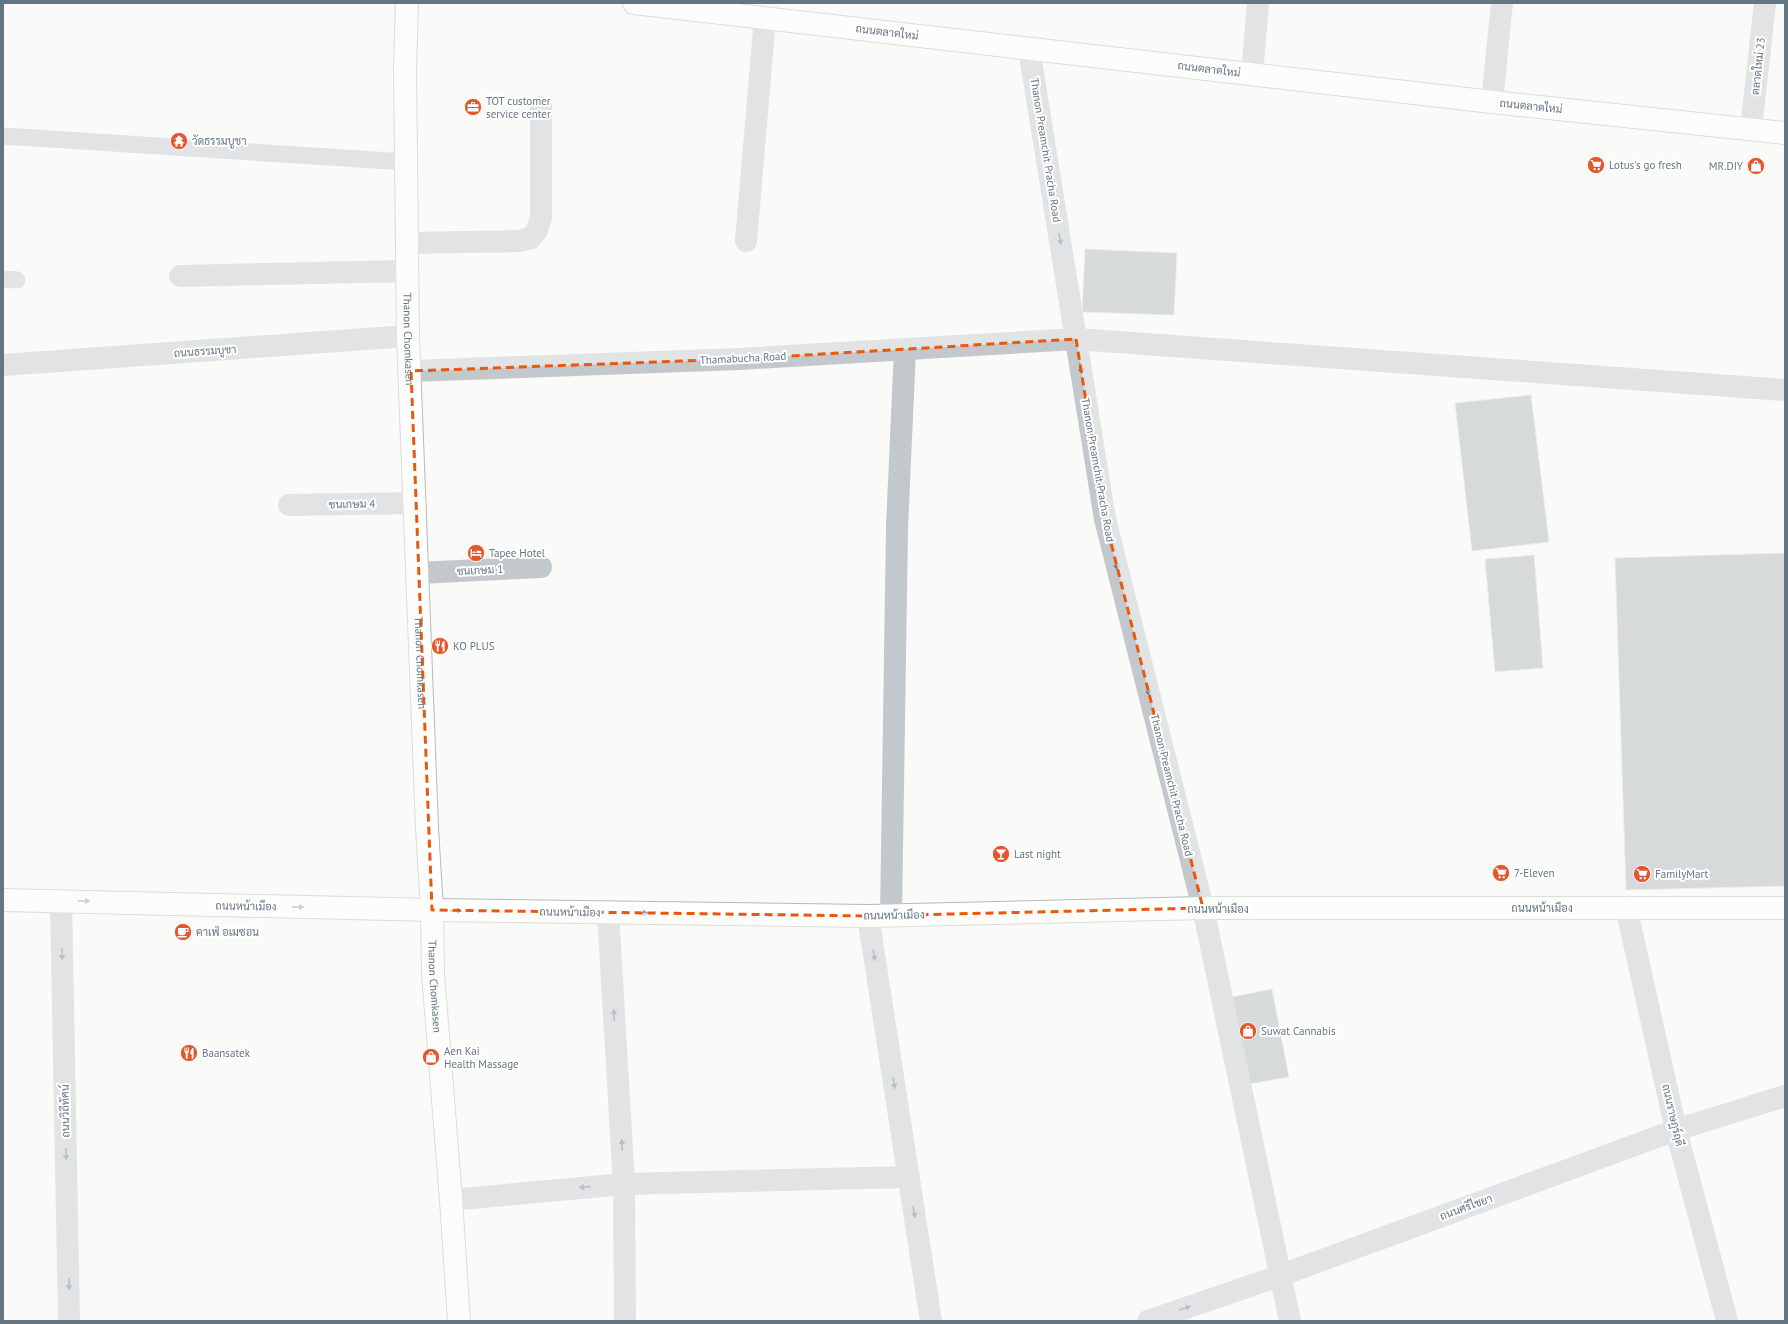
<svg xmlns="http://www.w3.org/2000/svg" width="1788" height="1324" viewBox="0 0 1788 1324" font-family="'PT Sans',Sarabun,sans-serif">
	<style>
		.building { fill: #aab3b9; stroke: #dcdcda }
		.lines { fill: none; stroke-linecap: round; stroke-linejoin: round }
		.secondary-casing { stroke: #b3babf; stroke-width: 24 }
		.primary-casing { stroke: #b5babe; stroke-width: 24 }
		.lane { stroke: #c3c8cc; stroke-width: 17 }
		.street { stroke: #c3c8cc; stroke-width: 22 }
		.secondary { stroke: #fff; stroke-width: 22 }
		.primary { stroke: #fff; stroke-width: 22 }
		.oneway { fill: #6a7a87 }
		.oneway2 { fill: #939fa8 }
		.marked { fill: none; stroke: #e8590c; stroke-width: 3; stroke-dasharray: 8 5; stroke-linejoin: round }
		.labels { text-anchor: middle; stroke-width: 4; stroke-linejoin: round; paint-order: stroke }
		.street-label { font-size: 11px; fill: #657683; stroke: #fff }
		.poi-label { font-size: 11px; fill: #657683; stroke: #fff; text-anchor: start }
	</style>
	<rect width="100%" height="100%" fill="#fafaf8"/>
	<path class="building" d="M1085,249L1177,253L1174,315L1082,312Z
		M1531,395L1549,542L1472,551L1455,403Z
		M1785,553V886L1626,890L1615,558Z
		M1534,555L1543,668L1495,672L1485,559Z
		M1272,989L1289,1077L1243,1085L1227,998Z"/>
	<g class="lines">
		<defs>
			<g id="secondary">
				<path id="s1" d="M407,3L405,69L408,336L427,828L432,910L433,973L451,1200L459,1321"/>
				<path d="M3,900L432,910L868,916L1203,908H1785"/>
			</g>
			<path id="primary" d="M634,3L1492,102L1785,133"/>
		</defs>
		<use href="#secondary" class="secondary-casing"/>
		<use href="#primary" class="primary-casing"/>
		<path class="lane" d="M3,136L406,162
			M3,279L17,280"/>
		<path class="street" d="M1029,49L1105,519L1203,908L1290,1321
			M1252,74L1258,3
			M1492,102L1502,3
			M1751,129L1765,3
			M746,241L765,18
			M407,243L519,241L531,238L537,230L541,217V107
			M180,276L407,271
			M3,365L408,336
			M411,371L739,359L1076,339L1785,390
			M289,505L415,503
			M418,573L541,567
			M61,901L69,1321
			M1626,907L1676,1130L1727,1321
			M608,913L624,1184L625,1321
			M868,916L931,1321
			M891,916L897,527L905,349
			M451,1200L624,1184L909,1177
			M1148,1321L1279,1276L1676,1130L1785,1096"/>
		<use href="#secondary" class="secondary"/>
		<use href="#primary" class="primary"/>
	</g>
	<defs><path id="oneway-solid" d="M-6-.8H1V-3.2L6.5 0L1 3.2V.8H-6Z"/></defs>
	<g class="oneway">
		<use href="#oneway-solid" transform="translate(1060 239) rotate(81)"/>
		<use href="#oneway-solid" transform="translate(1081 368) rotate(81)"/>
		<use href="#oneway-solid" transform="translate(1116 564) rotate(76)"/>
		<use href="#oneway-solid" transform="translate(1148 690) rotate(76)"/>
		<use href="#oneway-solid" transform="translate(62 954) rotate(89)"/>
		<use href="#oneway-solid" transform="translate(874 955) rotate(81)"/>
		<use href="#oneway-solid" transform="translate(614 1015) rotate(-93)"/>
		<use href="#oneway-solid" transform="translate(894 1083) rotate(81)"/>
		<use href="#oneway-solid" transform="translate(622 1145) rotate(-93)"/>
		<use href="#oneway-solid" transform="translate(66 1154) rotate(89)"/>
		<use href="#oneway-solid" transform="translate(585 1187) rotate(175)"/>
		<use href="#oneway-solid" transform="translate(914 1212) rotate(81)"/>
		<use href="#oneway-solid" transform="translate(69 1284) rotate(89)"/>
		<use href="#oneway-solid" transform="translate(1185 1308) rotate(-19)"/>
	</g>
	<g class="oneway2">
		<use href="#oneway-solid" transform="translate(84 901) rotate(1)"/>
		<use href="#oneway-solid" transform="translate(298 907) rotate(1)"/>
		<use href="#oneway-solid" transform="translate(456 911) rotate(1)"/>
		<use href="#oneway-solid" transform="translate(642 913) rotate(1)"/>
	</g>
	<path d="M0 0H1788V1324H0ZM1076,339L1105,519L1203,908L868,916L432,910L411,371L739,359Z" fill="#fafaf8" fill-opacity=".55" fill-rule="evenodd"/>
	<path class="marked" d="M1076,339L1105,519L1203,908L868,916L432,910L411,371L739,359Z"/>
	<defs>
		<symbol id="office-disc" viewBox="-11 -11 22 22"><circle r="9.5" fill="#e4572e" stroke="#fff"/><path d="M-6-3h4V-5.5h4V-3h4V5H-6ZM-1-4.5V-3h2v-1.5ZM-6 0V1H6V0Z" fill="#fff"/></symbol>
		<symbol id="temple-disc" viewBox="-11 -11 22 22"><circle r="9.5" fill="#e4572e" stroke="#fff"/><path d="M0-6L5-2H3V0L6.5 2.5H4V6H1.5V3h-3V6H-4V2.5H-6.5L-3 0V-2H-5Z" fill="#fff"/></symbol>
		<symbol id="supermarket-disc" viewBox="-11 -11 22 22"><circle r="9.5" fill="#e4572e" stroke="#fff"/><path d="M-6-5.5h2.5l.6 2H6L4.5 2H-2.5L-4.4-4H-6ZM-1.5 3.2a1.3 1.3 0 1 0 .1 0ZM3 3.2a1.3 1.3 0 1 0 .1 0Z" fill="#fff"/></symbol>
		<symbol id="shop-disc" viewBox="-11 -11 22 22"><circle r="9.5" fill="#e4572e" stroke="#fff"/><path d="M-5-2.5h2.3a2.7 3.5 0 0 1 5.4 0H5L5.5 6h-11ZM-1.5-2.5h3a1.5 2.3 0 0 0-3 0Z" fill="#fff"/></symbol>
		<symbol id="hotel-disc" viewBox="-11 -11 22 22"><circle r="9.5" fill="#e4572e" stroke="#fff"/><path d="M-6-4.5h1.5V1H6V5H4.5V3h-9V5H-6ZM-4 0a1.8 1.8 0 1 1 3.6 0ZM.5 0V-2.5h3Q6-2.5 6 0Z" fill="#fff"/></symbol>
		<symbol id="restaurant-disc" viewBox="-11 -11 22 22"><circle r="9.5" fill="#e4572e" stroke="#fff"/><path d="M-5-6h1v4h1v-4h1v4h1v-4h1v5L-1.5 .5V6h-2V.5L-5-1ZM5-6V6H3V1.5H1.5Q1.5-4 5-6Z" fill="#fff"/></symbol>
		<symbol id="bar-disc" viewBox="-11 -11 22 22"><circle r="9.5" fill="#e4572e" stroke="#fff"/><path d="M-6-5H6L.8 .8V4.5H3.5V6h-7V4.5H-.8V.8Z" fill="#fff"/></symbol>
		<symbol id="cafe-disc" viewBox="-11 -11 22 22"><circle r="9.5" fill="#e4572e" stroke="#fff"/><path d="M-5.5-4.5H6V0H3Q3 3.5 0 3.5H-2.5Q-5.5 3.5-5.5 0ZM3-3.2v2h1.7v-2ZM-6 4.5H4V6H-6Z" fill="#fff"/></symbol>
	</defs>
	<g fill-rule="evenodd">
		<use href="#office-disc" x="463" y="97" width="20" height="20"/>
		<use href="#temple-disc" x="169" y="131" width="20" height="20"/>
		<use href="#supermarket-disc" x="1586" y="155" width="20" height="20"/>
		<use href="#shop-disc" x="1746" y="156" width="20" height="20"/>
		<use href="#hotel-disc" x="466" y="543" width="20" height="20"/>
		<use href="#restaurant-disc" x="430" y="636" width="20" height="20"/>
		<use href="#bar-disc" x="991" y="844" width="20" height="20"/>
		<use href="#supermarket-disc" x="1491" y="863" width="20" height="20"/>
		<use href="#supermarket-disc" x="1632" y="864" width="20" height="20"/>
		<use href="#cafe-disc" x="173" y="922" width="20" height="20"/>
		<use href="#shop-disc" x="1238" y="1021" width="20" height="20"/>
		<use href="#restaurant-disc" x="179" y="1043" width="20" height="20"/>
		<use href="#shop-disc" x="421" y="1047" width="20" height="20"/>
	</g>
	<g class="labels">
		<g class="street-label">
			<text transform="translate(887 32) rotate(7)" y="4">ถนนตลาดใหม่</text>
			<text transform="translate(1758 66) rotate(-84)" y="4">ตลาดใหม่ 23</text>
			<text transform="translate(1209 69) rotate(7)" y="4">ถนนตลาดใหม่</text>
			<text transform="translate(1531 106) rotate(6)" y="4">ถนนตลาดใหม่</text>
			<text transform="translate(1046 150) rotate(81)" y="4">Thanon Preamchit Pracha Road</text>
			<text dy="4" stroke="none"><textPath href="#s1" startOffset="336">Thanon Chomkasen</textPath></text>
			<text transform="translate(205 351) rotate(-4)" y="4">ถนนธรรมบูชา</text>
			<text transform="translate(743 358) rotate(-3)" y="4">Thamabucha Road</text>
			<text transform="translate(1098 470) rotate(80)" y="4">Thanon Preamchit Pracha Road</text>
			<text transform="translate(352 504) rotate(-1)" y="4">ชนเกษม 4</text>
			<text transform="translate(480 570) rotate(-3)" y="4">ชนเกษม 1</text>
			<text dy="4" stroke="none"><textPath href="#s1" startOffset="660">Thanon Chomkasen</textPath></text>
			<text transform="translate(1172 785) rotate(76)" y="4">Thanon Preamchit Pracha Road</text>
			<text transform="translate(246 906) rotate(1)" y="4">ถนนหน้าเมือง</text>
			<text x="1542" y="912">ถนนหน้าเมือง</text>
			<text x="1218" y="913">ถนนหน้าเมือง</text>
			<text transform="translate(570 912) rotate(1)" y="4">ถนนหน้าเมือง</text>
			<text transform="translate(894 915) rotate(-1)" y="4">ถนนหน้าเมือง</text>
			<text dy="4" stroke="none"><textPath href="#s1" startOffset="984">Thanon Chomkasen</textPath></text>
			<text transform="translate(65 1111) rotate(-91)" y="4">ถนนวิถีทัศน์</text>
			<text transform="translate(1673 1115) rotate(77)" y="4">ถนนราษฎร์ฤดี</text>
			<text transform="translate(1466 1207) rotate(-20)" y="4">ถนนศรีไชยา</text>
		</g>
		<g class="poi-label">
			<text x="486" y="105">TOT customer<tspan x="486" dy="13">service center</tspan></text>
			<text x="192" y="145">วัดธรรมบูชา</text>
			<text x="1609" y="169">Lotus's go fresh</text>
			<text x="1743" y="170" text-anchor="end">MR.DIY</text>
			<text x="489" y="557">Tapee Hotel</text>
			<text x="453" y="650">KO PLUS</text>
			<text x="1014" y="858">Last night</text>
			<text x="1514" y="877">7-Eleven</text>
			<text x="1655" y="878">FamilyMart</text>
			<text x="196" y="936">คาเฟ่ อเมซอน</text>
			<text x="1261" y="1035">Suwat Cannabis</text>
			<text x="444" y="1055">Aen Kai<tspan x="444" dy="13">Health Massage</tspan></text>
			<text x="202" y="1057">Baansatek</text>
		</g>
	</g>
	<rect width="1788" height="1324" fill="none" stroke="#657683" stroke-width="8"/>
</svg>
